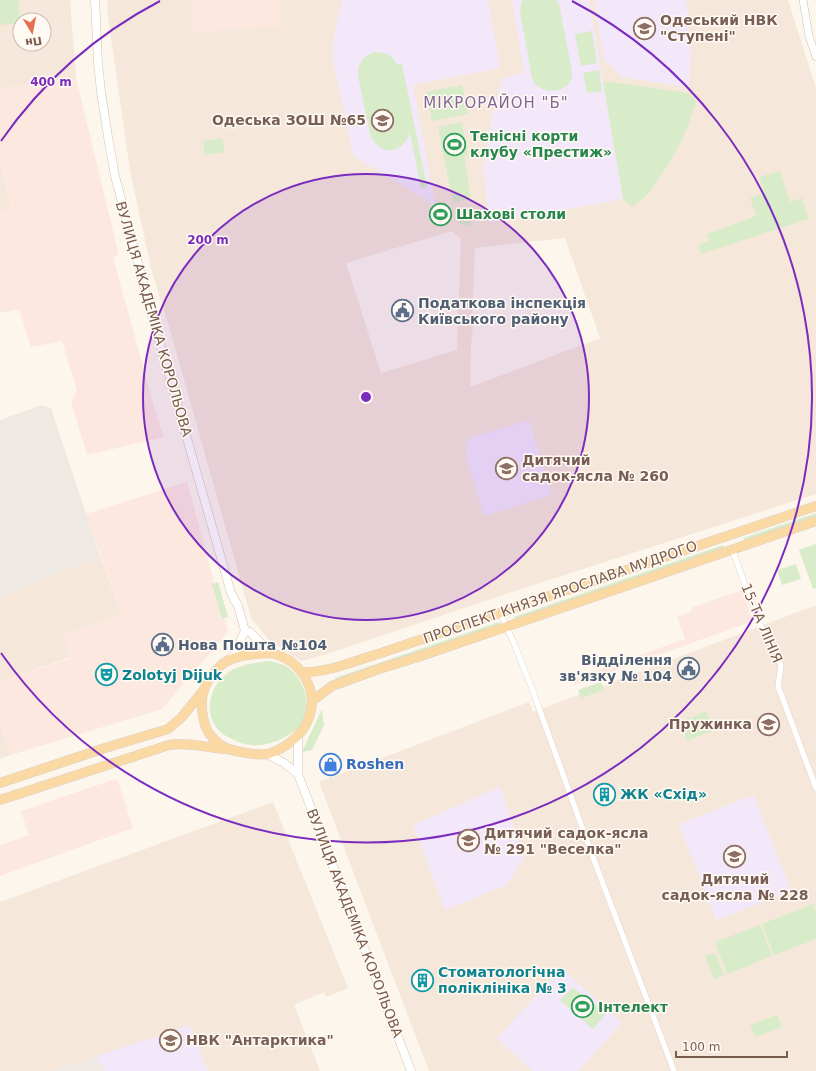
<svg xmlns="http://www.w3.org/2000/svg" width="816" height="1071" viewBox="0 0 816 1071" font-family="'DejaVu Sans',sans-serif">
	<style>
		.residential { fill: #f5e8da; fill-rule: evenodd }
		.commercial { fill: #fde8e0 }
		.industrial { fill: #efe9e4 }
		.education { fill: #f3e8fa }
		.green { fill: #d8ecc9 }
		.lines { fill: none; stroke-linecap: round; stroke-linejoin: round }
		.minor-casing { stroke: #d1beb0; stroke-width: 6 }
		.tertiary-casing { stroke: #d1beb0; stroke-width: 8 }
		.secondary-casing { stroke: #d6c0b0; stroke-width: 9 }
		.primary-casing { stroke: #dad1cd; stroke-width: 10 }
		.minor { stroke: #fff; stroke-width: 5.5 }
		.tertiary { stroke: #fff; stroke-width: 7 }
		.secondary { stroke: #fff; stroke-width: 8 }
		.primary { stroke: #fbd9a5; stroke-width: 9 }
		.ring { fill: none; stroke: #7b2cbf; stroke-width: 2 }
		.labels { text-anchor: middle; stroke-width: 3; stroke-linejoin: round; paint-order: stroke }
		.education-label { font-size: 14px; font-weight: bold; fill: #785e54; stroke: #fffaf3; text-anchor: start }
		.leisure-label { font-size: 14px; font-weight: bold; fill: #27864d; stroke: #fffaf3; text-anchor: start }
		.service-label { font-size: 14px; font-weight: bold; fill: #4e5e75; stroke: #fffaf3; text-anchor: start }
		.street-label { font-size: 14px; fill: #7a5c4d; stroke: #fffaf3 }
		.culture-label { font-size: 14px; font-weight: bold; fill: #0d838f; stroke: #fffaf3; text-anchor: start }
		.shop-label { font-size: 14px; font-weight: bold; fill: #366cbe; stroke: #fffaf3; text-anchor: start }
		.neighbourhood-label { font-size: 15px; letter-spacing: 1px; fill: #846695; stroke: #fffaf3 }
		.centre { fill: #7b2cbf; stroke: #fffaf3; stroke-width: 2 }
		.ring-label { font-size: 12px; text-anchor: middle; font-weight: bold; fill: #7b2cbf; stroke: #fffaf3; stroke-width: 3; stroke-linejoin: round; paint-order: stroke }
	</style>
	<rect width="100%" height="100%" fill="#fdf6ec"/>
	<path class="residential" d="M0,0H70L76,78L0,89ZM20,20H44V44H20Z
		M107,0H788L816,88V494L512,592L324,655L301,661L268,639L251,618L170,330L152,272L130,171L108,18ZM452,231L461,239L457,350L381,373L346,263ZM565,238L600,338L470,387L471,347L473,323L476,321L472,319L475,248Z
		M0,164L11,209L0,211Z
		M100,556L122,615L63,635L70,657L0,682V597Z
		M816,605V1071H429L319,782L529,702L533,712Z
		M0,726L11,755L0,759Z
		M273,802L348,988L326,997L324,992L294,1005L320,1071H0V902Z"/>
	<path class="commercial" d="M191,0H280L281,26L193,32Z
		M76,78L119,255L113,257L157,417L164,437L87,455L71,402L77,390L62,341L31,347L19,309L0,313V211L11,208L0,164V89Z
		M187,482L228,632L162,709L11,755L0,726V682L70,658L63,635L122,615L86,514Z
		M742,590L753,621L575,685L573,679L685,639L677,617L692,611L691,608Z
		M115,779L118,781L133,828L0,876V845L29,835L21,811Z"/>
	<path class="industrial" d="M42,405L51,408L100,556L0,597V420Z
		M97,1056L105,1071H53Z"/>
	<path class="education" d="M343,0H488L500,68L413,85L435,205L353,156L332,54L336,24Z
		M512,0H589L623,199L490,223L483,170L492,115L502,78L524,73Z
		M594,0H685L687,4L691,52L689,87L621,77L604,59Z
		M529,420L552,495L484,516L466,457L467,439Z
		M500,787L524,857L507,885L445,910L413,825Z
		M754,795L791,891L716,920L679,824Z
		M562,968L622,1023L578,1071H532L497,1038Z
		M190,1025L208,1071H105L97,1056Z"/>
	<path class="green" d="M0,0H18L20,23L0,25Z
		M523,0H556L559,4L572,71C572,74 572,77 571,80C565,92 547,94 537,86C534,84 533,81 532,78L520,12L521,4Z
		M592,31L597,63L581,66L575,34Z
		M374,52C385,52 393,55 397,65L402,64L427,187L421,189L410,133C402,155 379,157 370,134L358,76C358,63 362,57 374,52Z
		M599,70L602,91L587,93L583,73Z
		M603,81L689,93L696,101C689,128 677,152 661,175C657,181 653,187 649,193C644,198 638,202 632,207L623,199Z
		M462,85L468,114L432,121L426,92Z
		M462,122L468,156H464L471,199L453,203L438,127Z
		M222,138L225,152L205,155L203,141Z
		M780,171L790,202L802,198L808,219L701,254L698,245L709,241L707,234L756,216L750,198L765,193L759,177Z
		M462,210L474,213L470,226L458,223Z
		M816,513V517L745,541L743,538Z
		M816,544V588L813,589L799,550Z
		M723,545L724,548L515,620L514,617Z
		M796,564L801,579L782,585L777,570Z
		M218,582L228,617L222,619L212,584Z
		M499,622L500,626L336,681L335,678Z
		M270,661C274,662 280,663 284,665C304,676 314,706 300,726C290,738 266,747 251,745C242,744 235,741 228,737C201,723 206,687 229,672C239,665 258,662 270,661Z
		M601,682L604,690L581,698L578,690Z
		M322,709L324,725L312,750L302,752Z
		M706,711L714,730L687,741L680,722Z
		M813,904L816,912V939L774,955L762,924Z
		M760,925L772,956L727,974L715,942Z
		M715,953L724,975L714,979L705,956Z
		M573,987L606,1014L593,1029L560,1000Z
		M777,1015L782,1027L755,1037L750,1025Z"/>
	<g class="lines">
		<defs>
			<path id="minor" d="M732,549L760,625L777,654L781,666L778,686L816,788
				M500,612L513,641L531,686L594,860L674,1071"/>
			<path id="tertiary" d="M803,0L809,36L816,57"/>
			<path id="secondary" d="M95,0L98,63L101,92L108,137L115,176L149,305L231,593L238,606L245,631C238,642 241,650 229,660
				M245,631L250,632L271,653
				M298,735V774L411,1071
				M267,754L284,763L298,774"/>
			<path id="primary" d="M271,653C301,660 320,690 308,720C302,736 284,749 268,754C261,755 253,754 247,753C232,751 222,749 212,737C205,730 203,720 202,710C201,696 204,683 214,673C217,670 220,665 224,663C237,654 256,654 271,653Z
				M302,672C328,673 357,660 381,653L816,506
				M312,701L332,686L379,669L421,656L816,521
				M0,783L105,748L168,729L181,718L203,691
				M0,800L169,745C187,742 206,747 224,749"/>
		</defs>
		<use href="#minor" class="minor-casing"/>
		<use href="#tertiary" class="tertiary-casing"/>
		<use href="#secondary" class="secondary-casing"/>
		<use href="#primary" class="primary-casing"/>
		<use href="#minor" class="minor"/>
		<use href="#tertiary" class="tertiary"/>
		<use href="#secondary" class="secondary"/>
		<use href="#primary" class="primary"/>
	</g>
	<circle cx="366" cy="397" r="223" fill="#7b2cbf" fill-opacity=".12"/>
	<g class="ring">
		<circle cx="366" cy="397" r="223"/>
		<path d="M1 141A446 446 0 0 1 160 1M572 1A446 446 0 1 1 1 653"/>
	</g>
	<defs>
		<symbol id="school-ring" viewBox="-11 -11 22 22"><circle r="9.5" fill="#fffaf3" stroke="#8d6e63" stroke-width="1.5"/><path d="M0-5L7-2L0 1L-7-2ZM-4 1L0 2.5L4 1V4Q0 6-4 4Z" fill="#8d6e63"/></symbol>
		<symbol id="stadium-ring" viewBox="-11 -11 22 22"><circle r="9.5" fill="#fffaf3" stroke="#2e9e5b" stroke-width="1.5"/><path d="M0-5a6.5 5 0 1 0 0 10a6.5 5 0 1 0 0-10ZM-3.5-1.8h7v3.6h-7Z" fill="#2e9e5b"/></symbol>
		<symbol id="civic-ring" viewBox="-11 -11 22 22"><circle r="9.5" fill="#fffaf3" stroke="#5c6f8a" stroke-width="1.5"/><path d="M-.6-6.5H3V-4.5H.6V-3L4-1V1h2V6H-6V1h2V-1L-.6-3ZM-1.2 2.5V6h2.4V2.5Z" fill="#5c6f8a"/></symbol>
		<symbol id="theatre-ring" viewBox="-11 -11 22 22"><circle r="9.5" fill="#fffaf3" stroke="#0f9aa8" stroke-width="1.5"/><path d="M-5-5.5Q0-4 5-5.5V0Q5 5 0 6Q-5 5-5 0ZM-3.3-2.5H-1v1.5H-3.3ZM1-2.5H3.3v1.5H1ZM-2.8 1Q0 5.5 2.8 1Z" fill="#0f9aa8"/></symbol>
		<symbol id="shop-ring" viewBox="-11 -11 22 22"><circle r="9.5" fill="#fffaf3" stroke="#3f7fe0" stroke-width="1.5"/><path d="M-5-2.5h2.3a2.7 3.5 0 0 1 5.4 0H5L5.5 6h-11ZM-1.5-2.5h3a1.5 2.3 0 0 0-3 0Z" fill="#3f7fe0"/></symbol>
		<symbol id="building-ring" viewBox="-11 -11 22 22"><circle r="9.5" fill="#fffaf3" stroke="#0f9aa8" stroke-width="1.5"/><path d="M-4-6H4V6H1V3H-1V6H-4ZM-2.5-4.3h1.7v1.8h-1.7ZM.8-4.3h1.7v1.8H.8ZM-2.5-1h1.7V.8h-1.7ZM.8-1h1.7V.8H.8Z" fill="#0f9aa8"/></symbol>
	</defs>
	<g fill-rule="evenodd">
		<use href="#school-ring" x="632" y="16" width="25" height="25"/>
		<use href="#school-ring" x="370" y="108" width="25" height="25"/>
		<use href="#stadium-ring" x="442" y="132" width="25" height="25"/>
		<use href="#stadium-ring" x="428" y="202" width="25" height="25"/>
		<use href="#civic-ring" x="390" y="298" width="25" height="25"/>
		<use href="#school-ring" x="494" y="456" width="25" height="25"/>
		<use href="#civic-ring" x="150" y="632" width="25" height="25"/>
		<use href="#civic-ring" x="676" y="656" width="25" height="25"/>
		<use href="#theatre-ring" x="94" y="662" width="25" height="25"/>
		<use href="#school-ring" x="756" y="712" width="25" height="25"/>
		<use href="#shop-ring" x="318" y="752" width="25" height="25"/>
		<use href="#building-ring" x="592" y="782" width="25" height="25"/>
		<use href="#school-ring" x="456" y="828" width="25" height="25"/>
		<use href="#school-ring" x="722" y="844" width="25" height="25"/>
		<use href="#building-ring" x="410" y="968" width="25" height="25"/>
		<use href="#stadium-ring" x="570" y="994" width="25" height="25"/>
		<use href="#school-ring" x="158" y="1028" width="25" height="25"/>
	</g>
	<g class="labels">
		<g class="education-label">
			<text x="660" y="25">Одеський НВК<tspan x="660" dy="16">"Ступені"</tspan></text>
			<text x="366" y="125" text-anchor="end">Одеська ЗОШ №65</text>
			<text x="522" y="465">Дитячий<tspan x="522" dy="16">садок-ясла № 260</tspan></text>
			<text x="752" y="729" text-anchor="end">Пружинка</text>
			<text x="484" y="838">Дитячий садок-ясла<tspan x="484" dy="16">№ 291 "Веселка"</tspan></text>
			<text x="735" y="884" text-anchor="middle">Дитячий<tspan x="735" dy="16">садок-ясла № 228</tspan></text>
			<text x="186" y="1045">НВК "Антарктика"</text>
		</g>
		<g class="leisure-label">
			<text x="470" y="141">Тенісні корти<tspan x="470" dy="16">клубу «Престиж»</tspan></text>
			<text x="456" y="219">Шахові столи</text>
			<text x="598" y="1012">Інтелект</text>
		</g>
		<g class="service-label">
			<text x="418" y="308">Податкова інспекція<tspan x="418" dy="16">Київського району</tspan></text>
			<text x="178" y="650">Нова Пошта №104</text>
			<text x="672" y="665" text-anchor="end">Відділення<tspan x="672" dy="16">зв'язку № 104</tspan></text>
		</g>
		<g class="street-label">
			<text transform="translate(154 319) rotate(74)" y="5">ВУЛИЦЯ АКАДЕМІКА КОРОЛЬОВА</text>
			<text transform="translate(560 592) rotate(-19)" y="5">ПРОСПЕКТ КНЯЗЯ ЯРОСЛАВА МУДРОГО</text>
			<text transform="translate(762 623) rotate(67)" y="5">15-ТА ЛІНІЯ</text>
			<text transform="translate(355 923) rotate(69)" y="5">ВУЛИЦЯ АКАДЕМІКА КОРОЛЬОВА</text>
		</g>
		<g class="culture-label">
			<text x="122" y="680">Zolotyj Dijuk</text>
			<text x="620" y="799">ЖК «Схід»</text>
			<text x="438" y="977">Стоматологічна<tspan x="438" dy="16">поліклініка № 3</tspan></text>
		</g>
		<g class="shop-label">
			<text x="346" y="769">Roshen</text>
		</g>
		<g class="neighbourhood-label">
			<text x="496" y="108">МІКРОРАЙОН "Б"</text>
		</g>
	</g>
	<circle cx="366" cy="397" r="6" class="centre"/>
	<g class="ring-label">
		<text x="51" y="86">400 m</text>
		<text x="208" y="244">200 m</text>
	</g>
	<g transform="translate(32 32) rotate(170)"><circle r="19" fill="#fffaf3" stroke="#cabbb1"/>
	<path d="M0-3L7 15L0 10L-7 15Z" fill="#e76f51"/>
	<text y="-6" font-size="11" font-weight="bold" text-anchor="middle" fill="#7a5c4d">Пн</text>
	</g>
	<path d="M676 1051v6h111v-6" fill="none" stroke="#7a5c4d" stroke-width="2"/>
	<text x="682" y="1051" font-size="12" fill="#7a5c4d" stroke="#fffaf3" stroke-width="3" paint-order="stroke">100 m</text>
</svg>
